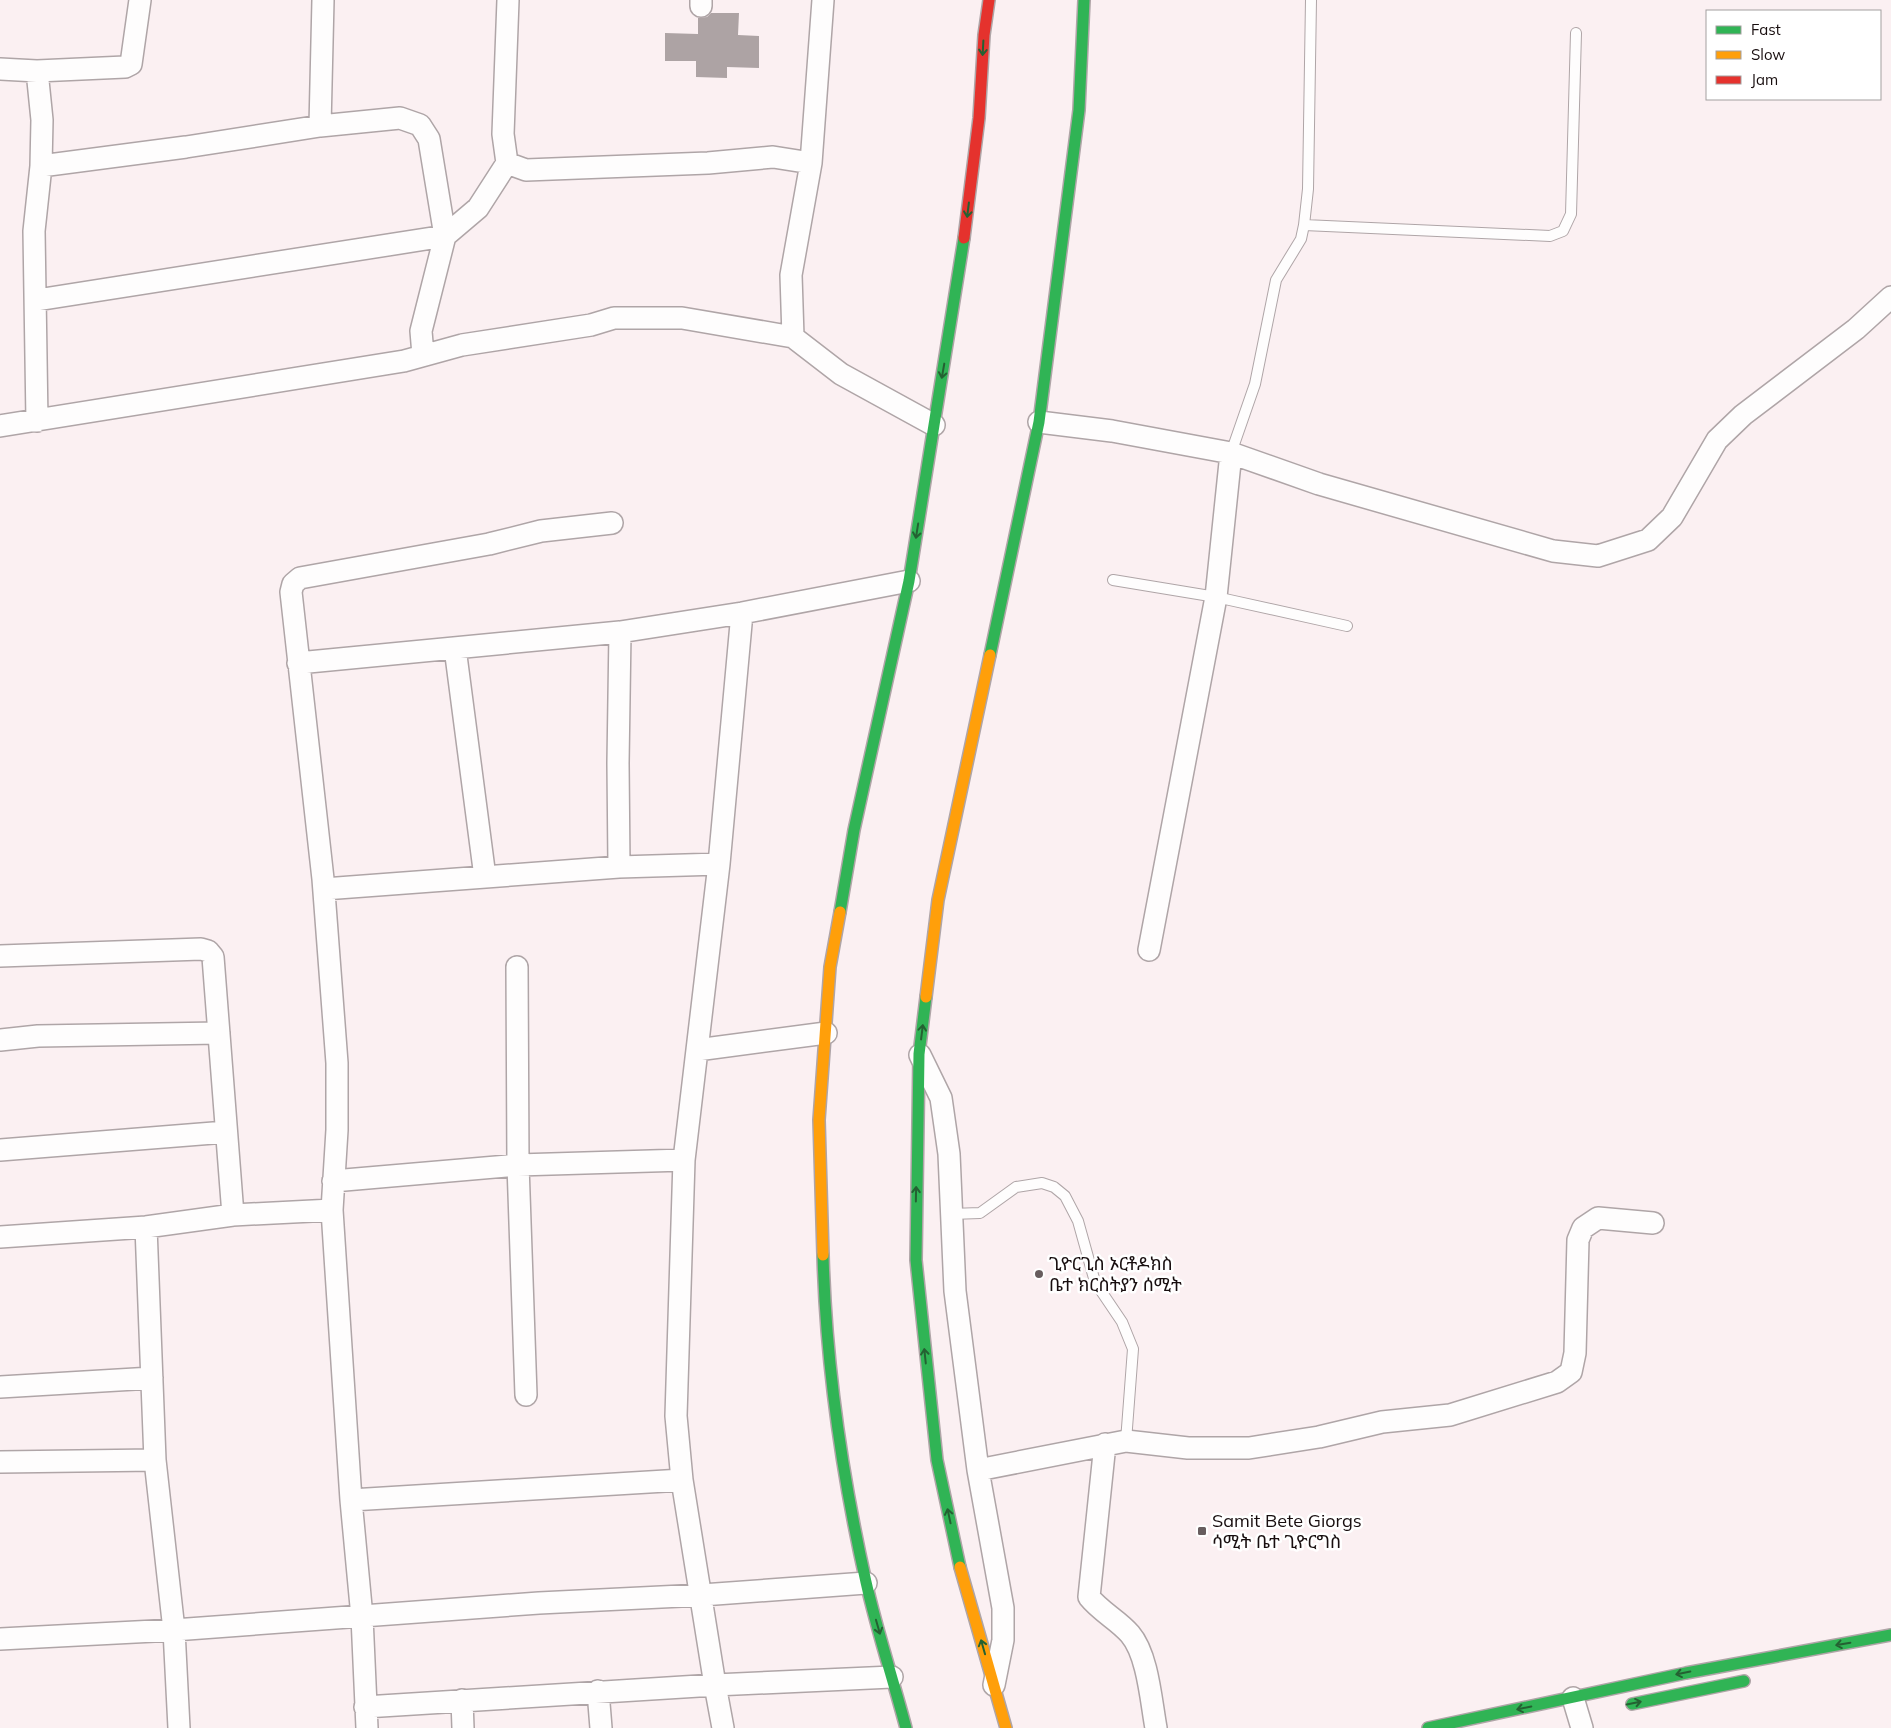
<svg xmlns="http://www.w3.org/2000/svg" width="1891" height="1728" viewBox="0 0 1891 1728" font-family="Mulish,'Noto Sans Ethiopic',sans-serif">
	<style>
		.building { fill: #ada3a4 }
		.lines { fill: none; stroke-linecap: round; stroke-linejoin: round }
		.lane-casing { stroke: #afa5a7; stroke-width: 12 }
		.street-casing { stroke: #afa5a7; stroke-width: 24 }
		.fast-casing { stroke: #afa5a7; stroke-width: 14 }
		.slow-casing { stroke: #afa5a7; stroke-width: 14 }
		.jam-casing { stroke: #afa5a7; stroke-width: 14 }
		.lane { stroke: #fefdfd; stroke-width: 10 }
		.street { stroke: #fefdfd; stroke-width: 21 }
		.fast { stroke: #30b455; stroke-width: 11 }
		.slow { stroke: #ff9f0a; stroke-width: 11 }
		.jam { stroke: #e5322d; stroke-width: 11 }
		.oneway { stroke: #246132 }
		.poi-dot { fill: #675d5e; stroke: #fff; stroke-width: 2 }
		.labels { text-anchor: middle; stroke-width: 5; stroke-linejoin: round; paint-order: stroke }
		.poi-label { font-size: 18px; fill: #180e0f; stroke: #fff; text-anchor: start }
	</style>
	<rect width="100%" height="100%" fill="#fbf0f2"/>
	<path class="building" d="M711,13H739L738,35L759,36V68L727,67V78L696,77V61H665V33L698,34V18L707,17Z"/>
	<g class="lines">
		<defs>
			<path id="lane" d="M1304,225L1550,236L1563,231L1571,214L1576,33
				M1231,453L1255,384L1276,280L1301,239L1304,225L1308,189L1311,0
				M1113,580L1216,597L1347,626
				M951,1214L980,1213L1016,1187L1042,1183L1054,1187L1065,1196L1078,1221L1095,1282L1122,1322L1133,1349L1126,1441"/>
			<path id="street" d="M508,0L503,134L507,163L526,170L708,163L773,157L811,163L823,0
				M701,6V0
				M0,69L37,71L42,120L41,166L34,231L37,421
				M37,71L125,67L131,64L140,0
				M320,126L323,0
				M811,163L791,275L793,337L841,374L934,425
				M41,166L186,147L320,126L400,118L420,125L429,139L445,236L421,331L423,355
				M37,300L445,236L478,208L507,163
				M1039,422L1112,431L1231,453L1319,484L1553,551L1598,556L1648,540L1672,517L1717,440L1743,415L1856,329L1891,297
				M0,426L404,361L462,345L591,325L614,318H682L793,337
				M455,648L485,877
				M298,663L620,632L742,613L909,581
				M719,864L742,613
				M619,867L618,763L620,632
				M324,889L619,867L719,864L697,1050L826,1033
				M1149,950L1216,597L1231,453
				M0,956L201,949L208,951L213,957L233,1215
				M517,967L518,1165L526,1395
				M0,1040L38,1036L219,1033
				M920,1055L941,1098L949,1154L955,1291L978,1470L1003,1608V1640L994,1685
				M0,1150L226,1132
				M333,1181L518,1165L684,1160L697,1050
				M146,1227L155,1460L174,1630L179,1728
				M0,1237L146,1227L233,1215L332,1210
				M0,1387L152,1378
				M1105,1444L1089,1597C1101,1612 1118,1620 1130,1634C1148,1655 1151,1701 1156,1728
				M0,1462L155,1460
				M978,1470L1126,1441L1188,1448H1249L1319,1437L1382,1422L1450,1415L1557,1382L1571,1372L1575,1353L1578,1240L1583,1228L1598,1218L1653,1223
				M351,1500L682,1480
				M0,1639L174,1630L539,1603L702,1595L866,1583
				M598,1691L601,1728
				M1573,1698L1582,1728
				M462,1700L463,1728
				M365,1707L715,1685L682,1480L676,1416L684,1160
				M367,1728L362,1617L351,1500L332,1210L337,1130V1063L323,879L291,592L293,584L300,578L489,544L541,531L612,523
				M723,1728L715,1685L892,1677"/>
			<path id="fast" d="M990,655L1039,422L1079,110L1084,0
				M840,912L854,830L909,581L964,238
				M926,997L919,1054L916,1260L937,1460L960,1567
				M823,1255C826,1365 842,1475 866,1582C877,1631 893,1679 906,1728
				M1632,1704L1744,1681
				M1428,1728L1686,1673L1891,1635"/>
			<path id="slow" d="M926,997L938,900L990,655
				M823,1255L819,1120L830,967L840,912
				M960,1567L1006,1728"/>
			<path id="jam" d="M964,238L979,118L984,35L989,0"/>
		</defs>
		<use href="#lane" class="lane-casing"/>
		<use href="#street" class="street-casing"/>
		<use href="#fast" class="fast-casing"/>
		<use href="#slow" class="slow-casing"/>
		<use href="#jam" class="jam-casing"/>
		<use href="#lane" class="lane"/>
		<use href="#street" class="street"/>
		<use href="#fast" class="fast"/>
		<use href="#slow" class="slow"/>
		<use href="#jam" class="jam"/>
	</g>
	<defs><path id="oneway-shaft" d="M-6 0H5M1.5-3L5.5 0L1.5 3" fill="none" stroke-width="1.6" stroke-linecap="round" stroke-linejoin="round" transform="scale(1.25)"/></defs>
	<g class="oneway">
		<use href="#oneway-shaft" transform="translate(983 48) rotate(93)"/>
		<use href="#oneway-shaft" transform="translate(968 210) rotate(97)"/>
		<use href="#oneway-shaft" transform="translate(943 371) rotate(100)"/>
		<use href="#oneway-shaft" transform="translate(917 531) rotate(99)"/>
		<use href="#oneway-shaft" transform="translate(922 1032) rotate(-83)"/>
		<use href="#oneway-shaft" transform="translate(916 1194) rotate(-89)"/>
		<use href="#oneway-shaft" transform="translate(925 1356) rotate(-96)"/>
		<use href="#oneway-shaft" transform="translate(949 1516) rotate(-102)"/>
		<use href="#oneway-shaft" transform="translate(878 1627) rotate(74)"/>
		<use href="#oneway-shaft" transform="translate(1843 1644) rotate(170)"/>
		<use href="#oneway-shaft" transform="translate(983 1647) rotate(-106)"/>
		<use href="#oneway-shaft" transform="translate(1683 1673) rotate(168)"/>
		<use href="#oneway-shaft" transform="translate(1634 1703) rotate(-12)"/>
		<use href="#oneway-shaft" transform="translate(1524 1708) rotate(168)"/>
	</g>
	<g class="poi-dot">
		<circle cx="1039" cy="1274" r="5"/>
		<rect x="1197" y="1526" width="10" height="10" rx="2.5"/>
	</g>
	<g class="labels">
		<g class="poi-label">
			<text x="1049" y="1270">ጊዮርጊስ ኦርቶዶክስ<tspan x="1049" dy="21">ቤተ ክርስትያን ሰሚት</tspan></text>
			<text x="1212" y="1527">Samit Bete Giorgs<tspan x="1212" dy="21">ሳሚት ቤተ ጊዮርግስ</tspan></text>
		</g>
	</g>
	<rect x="1706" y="10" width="175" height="90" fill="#ffffff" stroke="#a39f9f"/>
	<rect x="1716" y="26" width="25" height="8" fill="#30b455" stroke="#a39f9f"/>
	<text x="1751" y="35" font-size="15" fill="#180e0f">Fast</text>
	<rect x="1716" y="51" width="25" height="8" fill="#ff9f0a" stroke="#a39f9f"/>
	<text x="1751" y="60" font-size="15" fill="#180e0f">Slow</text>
	<rect x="1716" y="76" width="25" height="8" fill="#e5322d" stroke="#a39f9f"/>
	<text x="1751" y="85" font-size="15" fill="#180e0f">Jam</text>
</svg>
